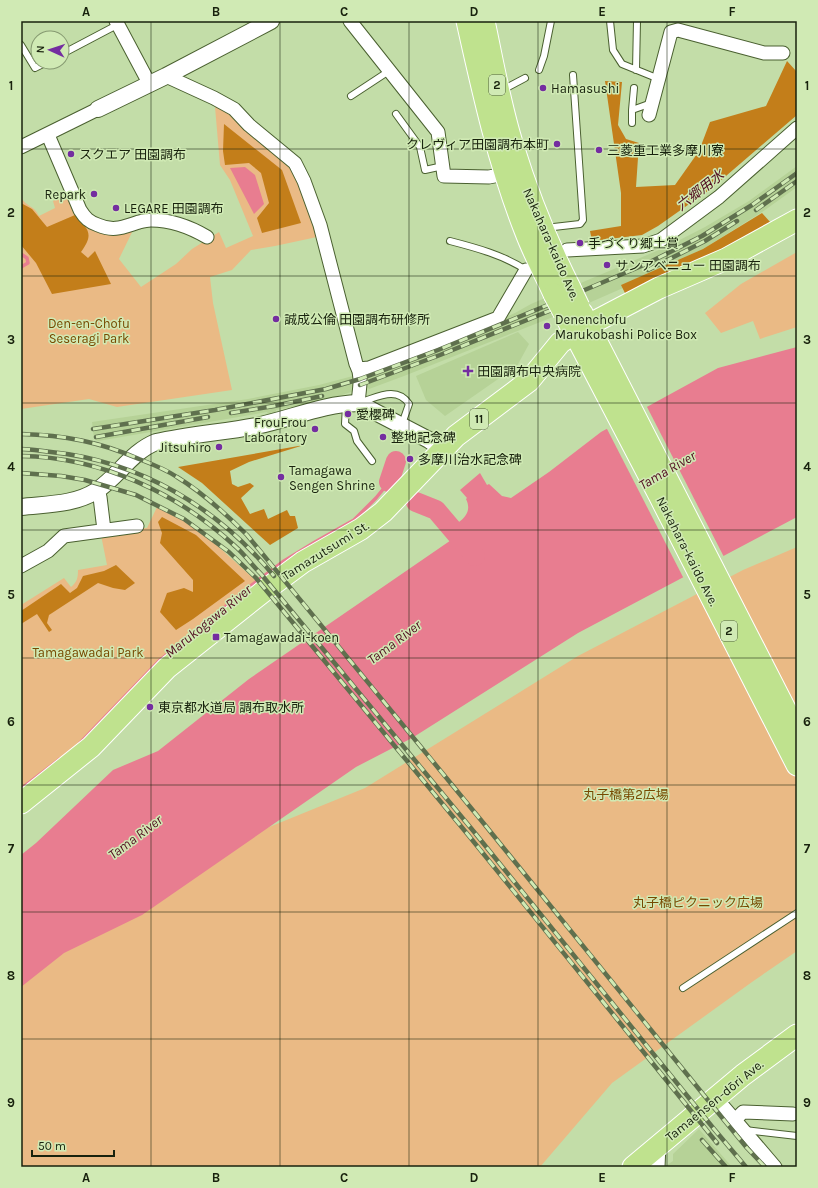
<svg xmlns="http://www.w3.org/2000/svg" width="818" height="1188" viewBox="0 0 818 1188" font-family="Karla,'Noto Sans JP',sans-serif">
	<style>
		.built { fill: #b6d297 }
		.green { fill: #eaba85 }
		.forest { fill: #c37e1a }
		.water { fill: #e87d90 }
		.pier { fill: #c3dda8 }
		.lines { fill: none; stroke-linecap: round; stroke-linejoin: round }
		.stream { stroke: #e87d90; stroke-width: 3.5 }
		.river { stroke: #e87d90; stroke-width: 20 }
		.service-casing { stroke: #4a6030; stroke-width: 8 }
		.minor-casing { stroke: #4a6030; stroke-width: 15 }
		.tertiary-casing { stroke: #4a6030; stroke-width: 18 }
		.primary-casing { stroke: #fff; stroke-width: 23 }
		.service { stroke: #fff; stroke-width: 6 }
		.minor { stroke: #fff; stroke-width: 13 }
		.tertiary { stroke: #fff; stroke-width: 16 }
		.primary { stroke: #bfe28e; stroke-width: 21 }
		.rail-casing { stroke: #5f704e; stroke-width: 4.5 }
		.rail { stroke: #d0eab4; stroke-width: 3; stroke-dasharray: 9; stroke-linecap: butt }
		.primary-bridge-casing { stroke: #fff; stroke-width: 23; stroke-linecap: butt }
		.primary-bridge { stroke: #bfe28e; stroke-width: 21 }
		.grid { fill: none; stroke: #18220d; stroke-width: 1; stroke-opacity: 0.55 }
		.poi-dot { fill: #742da0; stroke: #d0eab4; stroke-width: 1.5 }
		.labels { text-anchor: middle; stroke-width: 3; stroke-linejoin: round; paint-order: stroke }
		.shield { fill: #d0eab4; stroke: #4f5e3f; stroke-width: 1 }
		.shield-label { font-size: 12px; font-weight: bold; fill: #18220d }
		.poi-label { font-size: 13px; fill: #18220d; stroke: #d0eab4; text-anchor: start }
		.street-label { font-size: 13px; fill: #18220d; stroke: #d0eab4 }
		.park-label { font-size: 13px; fill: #774900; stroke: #d0eab4 }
		.water-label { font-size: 14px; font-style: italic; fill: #520e21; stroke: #d0eab4 }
		.neatline { fill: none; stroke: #18220d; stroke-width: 1.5 }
		.grid-label { font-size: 13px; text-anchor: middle; font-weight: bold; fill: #18220d }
	</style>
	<rect width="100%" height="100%" fill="#c3dda8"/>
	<path class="built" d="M797,166V187L765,210L703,249L622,285L623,288L591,302L404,376L369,389L367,387L323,401L276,410V412L268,415L267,412L98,441L94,439L92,422L248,399L319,385L368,372L472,331L515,313L531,304L666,247L705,227L749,201Z
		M518,332L529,344L517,366L445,416L426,400L416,376Z
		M699,1129L732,1167H664L673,1161V1154Z"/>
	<path class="green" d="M215,107L228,111L293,164L317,237L275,246L251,250L232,270L210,277L213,303L232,390L117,407L89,399L21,409V197C26,207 34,205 39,216L55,208L53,201L72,192L80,210L107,229L136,224L119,259L141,287L176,264L192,249L219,232L226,248L253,236L230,180L220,165Z
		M797,252V327L760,339L753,321L721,333L705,313L741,284Z
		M158,505L199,529L254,579L264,591L21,803V605L64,578L71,587C77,582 78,578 78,570L107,565L100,530L147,528Z
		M797,547V951L752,982L612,1083L540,1167H21V980L113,891L365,788L578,656L743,570Z"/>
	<path class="forest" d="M787,61L797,72V115L712,188L658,226L642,235L592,241L590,231L621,226V193L605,81L622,82L618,125L626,139L639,143L636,187L675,185L699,151L710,122L766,106Z
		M224,124L282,170L301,223L262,233L257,218L269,203L261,173L249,163L225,165L223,151Z
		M21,203L32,209L47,227L75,215C89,230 94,234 81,252L88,258L95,251L111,284L52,294L36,263L21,245Z
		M762,213L771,223L710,258L627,297L621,285L703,249Z
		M304,445L249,462L230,471L232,484L238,487L250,483L254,486L241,498L250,514L264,509L268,519L287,510L290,516H295L298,528L270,545L202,483L178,467Z
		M162,517L196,535L245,581L193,619L176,630L160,612L167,593L184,588L193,592V580L160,543L162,533L158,522Z
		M116,565L135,583L125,590L113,588L98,583L49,615L47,623L52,630L49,632L37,614L21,624V611L61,584L70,593L77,588L83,576L104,571Z"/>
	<path class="water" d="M245,167L255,175L264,204L254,214L230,168Z
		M797,347V517L578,633L412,738L356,767L142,915L64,953L21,987V855L36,843L113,770L158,751L249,679L457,536L459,522C467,516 471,509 466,499L467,498L460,490L480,473L487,485L489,484L502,496L511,498L549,472L601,432L718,368Z"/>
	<path class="pier" d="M646,405L724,557L684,579L606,427Z"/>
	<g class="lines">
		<path class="stream" d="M21,254L27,258L28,263L21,267
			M80,743L160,660L248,588L284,561L315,542L354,520L376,498L389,482L393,484
			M21,789L60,759"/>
		<path class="river" d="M389,482L396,461
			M416,502L436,510L475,556"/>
		<defs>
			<path id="service" d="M610,21L613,50L622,64L659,79
				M21,45L35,68L47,62
				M62,54L117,25
				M539,70L544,56L551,21
				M636,70L637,21
				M634,88L632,110L646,105L652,106
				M503,92L508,87L525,78
				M351,96L389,71
				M396,114L420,147L425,170L443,166
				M632,123V110
				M545,228L580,224L583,220L573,75
				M450,241C477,248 503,255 526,270
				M361,402C378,397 397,386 409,404L402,424
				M346,405L345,424L354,431L357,441L372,461
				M683,988L797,913
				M745,1130L797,1136"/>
			<path id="minor" d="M116,21L149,83
				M350,21L438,132L444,176L489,177L505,174
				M166,76L214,98L234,109L249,125L295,163L304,181L320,225L356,364C363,376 359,390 358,403
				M649,115L671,32L678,30L764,53H783
				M48,135L80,210C85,218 89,222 98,225C114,232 123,227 139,222C143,221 147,220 151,220C171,220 190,227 207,237
				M21,147L98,109
				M567,250L643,246L661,240L719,197L797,128
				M359,369L369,368L498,318L526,270
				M95,491L100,497L104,530
				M21,566L48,551L64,536L137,526
				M716,1098L775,1167
				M735,1120L743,1112L793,1114
				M658,1167L659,1144"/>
			<path id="tertiary" d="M98,109L166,76L271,21
				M21,507C46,504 74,505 96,491C118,477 131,452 156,442C189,435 223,432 256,426C290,419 323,404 358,403L429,440L443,450"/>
			<path id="primary" d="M467,21C483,93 499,165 526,233C534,254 545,274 554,294
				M484,21C493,63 500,105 513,146C528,195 547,242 570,288
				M582,313L797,732
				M568,321L660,497L797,765
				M21,803L91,747L167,668L264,591L303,562L361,529L383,512L456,436L529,381L560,343L575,332L659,288L726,259L797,220
				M633,1167L743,1075L797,1035"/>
		</defs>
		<use href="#service" class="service-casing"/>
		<use href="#minor" class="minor-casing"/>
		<use href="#tertiary" class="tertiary-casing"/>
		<use href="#primary" class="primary-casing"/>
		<use href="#service" class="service"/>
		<use href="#minor" class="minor"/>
		<use href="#tertiary" class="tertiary"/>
		<use href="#primary" class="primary"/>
		<defs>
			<path id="rail" d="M756,210L797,181
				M648,270L705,241L737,221
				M360,385L440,355L574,301
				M231,413L274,406L322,396
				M93,429L215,410L326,389L360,379L438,350L587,289L646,264L702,236L752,205L797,173
				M21,434C64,435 100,442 139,459C152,464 165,469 177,477C203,493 226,514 247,535L485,825L724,1120L747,1148L765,1167
				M96,437L208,417
				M21,449C31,449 41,451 51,452C140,461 217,507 274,576
				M21,456C101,457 178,493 236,547C245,555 252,565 261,574L475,833L714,1129L746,1167
				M21,473L61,476L85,480L136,495L184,519L229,552L256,578L469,836L717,1143
				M702,1140L726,1167"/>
		</defs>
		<use href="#rail" class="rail-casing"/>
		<use href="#rail" class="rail"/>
		<defs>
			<path id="primary-bridge" d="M570,288L579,307
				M554,294L564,313"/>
		</defs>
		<use href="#primary-bridge" class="primary-bridge-casing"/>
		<use href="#primary-bridge" class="primary-bridge"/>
	</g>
	<path class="grid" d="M151,21V1167M280,21V1167M409,21V1167M538,21V1167M667,21V1167M21,149H797M21,276H797M21,403H797M21,530H797M21,658H797M21,785H797M21,912H797M21,1039H797"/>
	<g class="poi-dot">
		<circle cx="543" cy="88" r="4"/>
		<circle cx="557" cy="144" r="4"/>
		<circle cx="599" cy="150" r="4"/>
		<circle cx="71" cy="154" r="4"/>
		<circle cx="94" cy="194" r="4"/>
		<circle cx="116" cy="208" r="4"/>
		<circle cx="580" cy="243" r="4"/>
		<circle cx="607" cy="265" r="4"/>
		<circle cx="276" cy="319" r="4"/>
		<circle cx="547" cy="326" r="4"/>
		<path d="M466 365h4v4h4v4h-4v4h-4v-4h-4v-4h4z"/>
		<circle cx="348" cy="414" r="4"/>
		<circle cx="315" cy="429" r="4"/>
		<circle cx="383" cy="437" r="4"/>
		<circle cx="219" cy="447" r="4"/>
		<circle cx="410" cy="459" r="4"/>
		<circle cx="281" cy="477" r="4"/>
		<rect x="212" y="633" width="8" height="8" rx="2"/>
		<circle cx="150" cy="707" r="4"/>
	</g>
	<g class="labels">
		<g class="shield">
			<rect x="489" y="75" width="16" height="20" rx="3"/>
			<rect x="470" y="409" width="18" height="20" rx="3"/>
			<rect x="721" y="621" width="16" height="20" rx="3"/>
		</g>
		<g class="shield-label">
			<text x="497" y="89">2</text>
			<text x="479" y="423">11</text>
			<text x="729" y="635">2</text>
		</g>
		<g class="poi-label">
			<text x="551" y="93">Hamasushi</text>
			<text x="549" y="149" text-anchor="end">クレヴィア田園調布本町</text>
			<text x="607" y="155">三菱重工業多摩川寮</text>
			<text x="79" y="159">スクエア 田園調布</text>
			<text x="86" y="199" text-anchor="end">Repark</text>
			<text x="124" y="213">LEGARE 田園調布</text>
			<text x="588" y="248">手づくり郷土賞</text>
			<text x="615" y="270">サンアベニュー 田園調布</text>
			<text x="284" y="324">誠成公倫 田園調布研修所</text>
			<text x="555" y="324">Denenchofu<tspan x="555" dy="15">Marukobashi Police Box</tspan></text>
			<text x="477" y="376">田園調布中央病院</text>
			<text x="356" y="419">愛櫻碑</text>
			<text x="307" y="427" text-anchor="end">FrouFrou<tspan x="307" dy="15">Laboratory</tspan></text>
			<text x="391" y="442">整地記念碑</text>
			<text x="211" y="452" text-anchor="end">Jitsuhiro</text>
			<text x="418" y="464">多摩川治水記念碑</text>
			<text x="289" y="475">Tamagawa<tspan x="289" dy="15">Sengen Shrine</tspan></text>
			<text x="224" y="642">Tamagawadai-koen</text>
			<text x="158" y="712">東京都水道局 調布取水所</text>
		</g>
		<g class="street-label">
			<text transform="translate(552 244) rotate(66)" y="5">Nakahara-kaido Ave.</text>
			<text transform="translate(325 550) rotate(-32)" y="5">Tamazutsumi St.</text>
			<text transform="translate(688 551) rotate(63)" y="5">Nakahara-kaido Ave.</text>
			<text transform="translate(714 1100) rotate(-39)" y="5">Tamaensen-dōri Ave.</text>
		</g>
		<g class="park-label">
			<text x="89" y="328">Den-en-Chofu<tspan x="89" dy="15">Seseragi Park</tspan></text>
			<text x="88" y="657">Tamagawadai Park</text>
			<text x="626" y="799">丸子橋第2広場</text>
			<text x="698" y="907">丸子橋ピクニック広場</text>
		</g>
		<g class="water-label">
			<text transform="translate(700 190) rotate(-38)" y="5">六郷用水</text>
			<text transform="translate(667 470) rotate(-30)" y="5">Tama River</text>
			<text transform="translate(208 621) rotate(-39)" y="5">Marukogawa River</text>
			<text transform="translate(394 642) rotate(-37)" y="5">Tama River</text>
			<text transform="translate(135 837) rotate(-37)" y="5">Tama River</text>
		</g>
	</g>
	<rect width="818" height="1188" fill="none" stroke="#d0eab4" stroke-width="44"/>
	<g transform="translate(50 50) rotate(273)"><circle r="19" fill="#d0eab4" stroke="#869a71"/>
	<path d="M0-3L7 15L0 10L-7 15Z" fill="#742da0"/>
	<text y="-6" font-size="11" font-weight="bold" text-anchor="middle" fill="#18220d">N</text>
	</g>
	<path d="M32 1150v6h82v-6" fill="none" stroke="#18220d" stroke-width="2"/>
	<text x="38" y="1150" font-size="12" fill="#18220d" stroke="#d0eab4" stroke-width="3" paint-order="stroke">50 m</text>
	<rect x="22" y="22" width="774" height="1144" class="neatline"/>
	<g class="grid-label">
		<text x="86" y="16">A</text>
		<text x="216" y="16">B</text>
		<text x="344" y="16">C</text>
		<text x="474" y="16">D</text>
		<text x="602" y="16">E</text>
		<text x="732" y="16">F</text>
		<text x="11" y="90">1</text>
		<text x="807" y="90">1</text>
		<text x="11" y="217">2</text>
		<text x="807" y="217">2</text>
		<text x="11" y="344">3</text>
		<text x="807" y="344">3</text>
		<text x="11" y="471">4</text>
		<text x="807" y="471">4</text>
		<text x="11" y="599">5</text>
		<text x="807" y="599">5</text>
		<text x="11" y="726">6</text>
		<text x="807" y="726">6</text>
		<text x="11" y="853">7</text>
		<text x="807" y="853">7</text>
		<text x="11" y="980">8</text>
		<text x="807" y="980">8</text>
		<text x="11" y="1107">9</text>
		<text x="807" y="1107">9</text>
		<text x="86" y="1182">A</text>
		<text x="216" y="1182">B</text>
		<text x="344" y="1182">C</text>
		<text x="474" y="1182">D</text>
		<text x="602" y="1182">E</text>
		<text x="732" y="1182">F</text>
	</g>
</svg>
